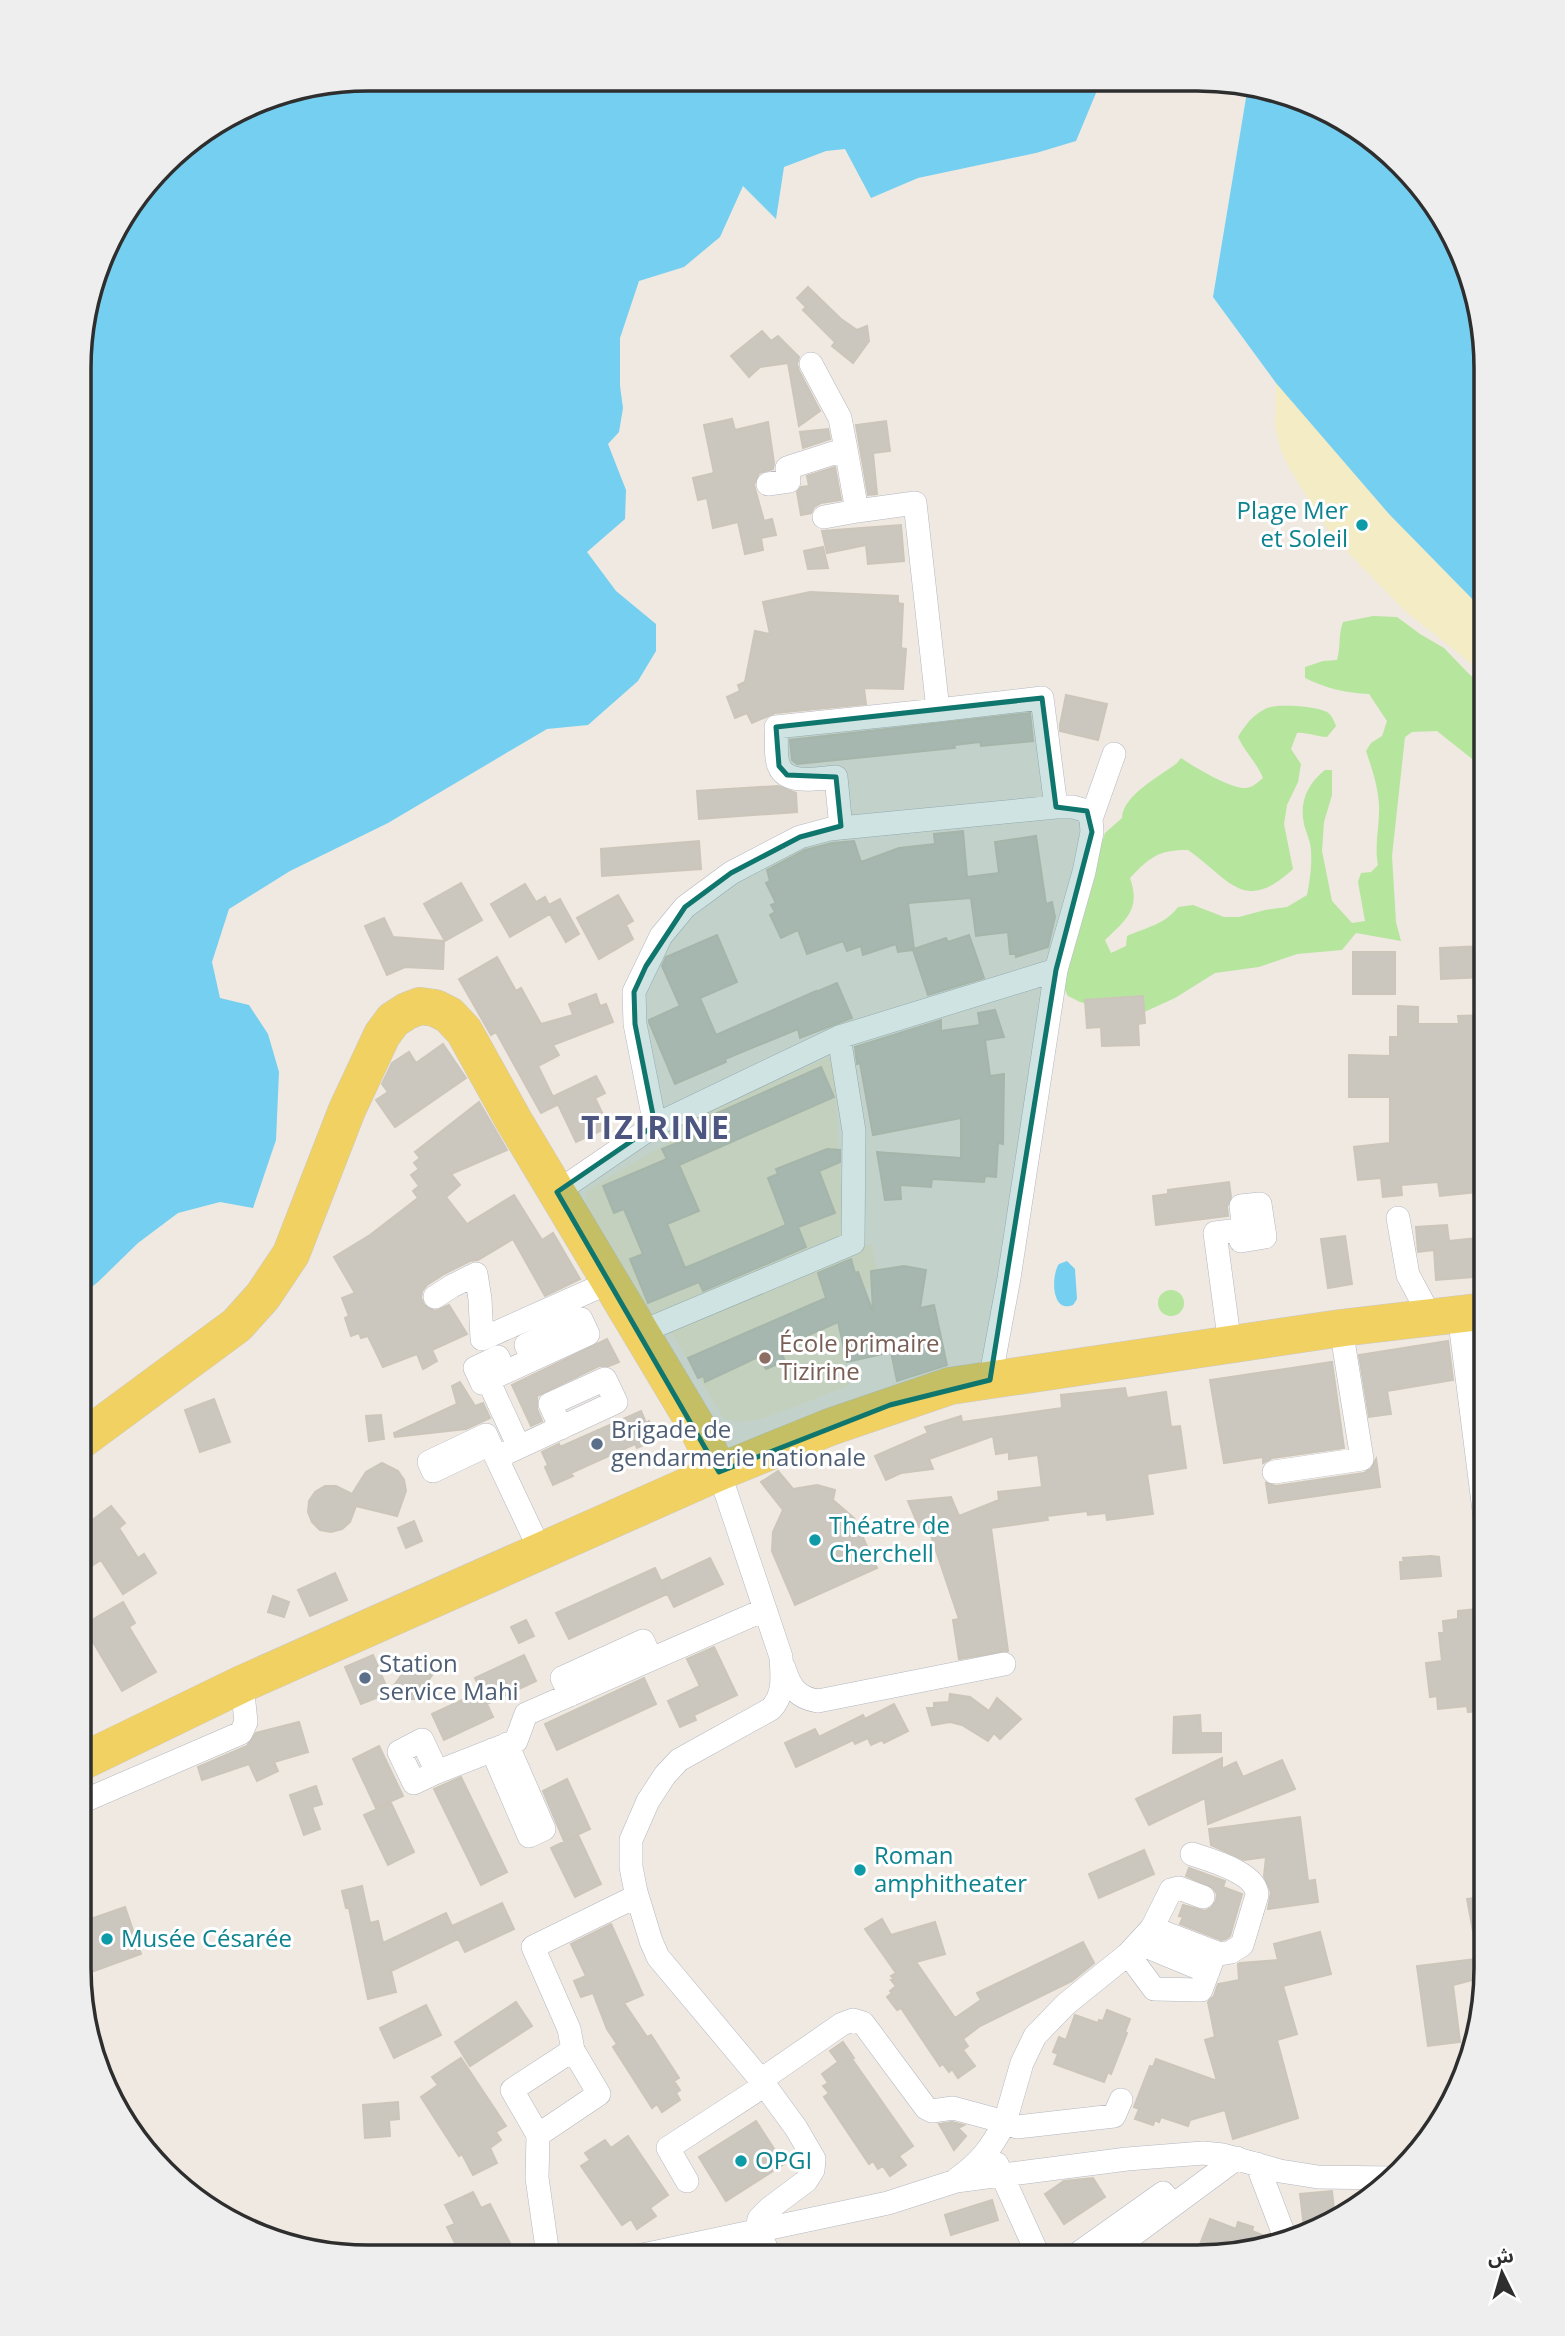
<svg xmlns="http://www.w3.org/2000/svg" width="1565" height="2336" viewBox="0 0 1565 2336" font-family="'Open Sans','Noto Sans Arabic',sans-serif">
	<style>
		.education { fill: #f0e6d1 }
		.green { fill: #b6e59e }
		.sand { fill: #f3ecc5 }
		.water { fill: #75cff0 }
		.building { fill: #cbc7bf; stroke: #cbc5ba; stroke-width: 2 }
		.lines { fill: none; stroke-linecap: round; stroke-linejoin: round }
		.minor-casing { stroke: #b4b7c1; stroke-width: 24 }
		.primary-casing { stroke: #c9c9c9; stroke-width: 38 }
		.minor { stroke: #fff; stroke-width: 23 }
		.primary { stroke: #f2d163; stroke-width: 37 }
		.marked { fill: #0f766e; fill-opacity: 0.2; stroke: #0f766e; stroke-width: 5; stroke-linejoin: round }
		.culture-dot { fill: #0f9aa8; stroke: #fff; stroke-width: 2.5 }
		.education-dot { fill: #8d6e63; stroke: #fff; stroke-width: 2.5 }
		.service-dot { fill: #5c6f8a; stroke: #fff; stroke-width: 2.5 }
		.labels { text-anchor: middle; stroke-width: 6; stroke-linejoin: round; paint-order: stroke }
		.culture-label { font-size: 24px; fill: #0d838f; stroke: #fff; text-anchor: start }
		.education-label { font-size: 24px; fill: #785e54; stroke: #fff; text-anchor: start }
		.service-label { font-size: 24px; fill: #4e5e75; stroke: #fff; text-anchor: start }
		.district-label { font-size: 32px; font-weight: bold; letter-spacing: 2px; fill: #4d5680; stroke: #fff }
		.rim { fill: none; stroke: #2e2e2e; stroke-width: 3.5 }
	</style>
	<rect width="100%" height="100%" fill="#efe9e1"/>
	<path class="education" d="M829,1057L834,1069L844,1239L650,1318L590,1215L586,1205V1195L588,1190L669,1142L686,1121Z
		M871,1244L881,1285L866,1289L871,1313L836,1321L850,1385L762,1419L741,1422L724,1419L670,1331Z"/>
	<path class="green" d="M1373,616L1397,617L1420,634L1444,648L1470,675L1486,686V770L1437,731L1412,732L1405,737L1392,856L1396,922L1401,941L1356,933L1342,950L1297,954L1259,967L1215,973L1175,998L1142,1013L1118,1011L1080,1002L1068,996L1063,986L1090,878L1105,833L1122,818C1123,795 1159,777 1177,763L1181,758C1194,767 1228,787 1243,788C1251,789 1257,783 1263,778C1257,763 1245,752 1238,737C1245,725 1253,715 1265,709C1276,703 1316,706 1327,712C1332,715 1334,721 1336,726L1327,737C1316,737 1307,732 1297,733L1291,749L1301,764L1298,782L1287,805L1284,824L1293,869C1243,916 1228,877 1188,850C1158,850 1150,857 1130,878C1141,909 1126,920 1105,940L1111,953L1126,946L1127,936C1145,928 1166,924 1178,907L1193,905L1224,917H1239L1265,910L1287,907L1307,895C1310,881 1312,865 1311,851C1311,842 1306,833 1304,824C1299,802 1308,783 1325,770H1332V795L1324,822L1322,851L1332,901L1352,923L1365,921L1358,882L1361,873L1371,872L1378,865C1374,845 1380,825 1379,805C1378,786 1372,769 1366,751L1371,743L1382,736L1387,721L1369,694C1346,693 1325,688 1305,678V667L1323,661L1337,660C1341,647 1338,635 1343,622Z
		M1158 1303a13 13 0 1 1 26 0a13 13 0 1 1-26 0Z"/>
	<path class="sand" d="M1276,383L1389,514L1486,613V675L1405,611L1332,536L1289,468L1280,448L1275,426Z"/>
	<path class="water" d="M368,79L1101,81L1076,141L1036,153L918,178L871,198L845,149L826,151L784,167L776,219L743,186L720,237L684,267L639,281L620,338V386L623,408L619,432L608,444L626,490L625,519L587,552L616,591L656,624V651L638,681L588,725L547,729L388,823L290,871L229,909L212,962L220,998L249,1005L268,1034L279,1072L276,1140L253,1208L220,1202L178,1213L138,1243L98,1282L80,1296L81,330L117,224L177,150L274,94Z
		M1268,90L1308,101L1373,138L1426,191L1464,257L1486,368V613L1389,514L1276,383L1213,297L1247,92L1266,95Z
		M1067,1261L1075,1269L1077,1299L1073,1305C1051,1314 1051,1275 1059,1264Z"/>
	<path class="building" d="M808,287L841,319L857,330L867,326L869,341L853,363L832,346L835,342L803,310L806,307L797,298Z
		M762,331L771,341L778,336L799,357L797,364L799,371L820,411L799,426L788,363L760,367L749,377L731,356Z
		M732,419L735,430L768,422L774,463L773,469L759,473L754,485L764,521L772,519L776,535L761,538L763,550L745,554L738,522L713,528L707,498L698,500L693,478L714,473L704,425Z
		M886,421L890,451L873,453L877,494L868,495L856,425Z
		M828,429L830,439L803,448L800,432Z
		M835,467L841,500L821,503L814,507L811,513L801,515L797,492L801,487L809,486L807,476Z
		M901,525L904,561L868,564L866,545L827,553L822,531Z
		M823,547L828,568L808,569L804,551Z
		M810,592L898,596V603L903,604L901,648L906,649L903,689L864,688L866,704L775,713L752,723L747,713L735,718L727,697L740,691L738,685L745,682L755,631L770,634L763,602Z
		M1066,695L1107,704L1098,740L1060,731V725Z
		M1030,713L1033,741L981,746L980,742L954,745L955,748L797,764L792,760L790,740Z
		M778,786L796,793L797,812L699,819L697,791Z
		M963,831L967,877L999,873L995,842L1036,836L1046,904L1052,902L1055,917L1048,947L1016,957V954H1010L1008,932L976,936L971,898L908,903L914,949L946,938L948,942L969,935L984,978L928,995L913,950L898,952L896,944L863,955L861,946L847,951L843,941L807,954L798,930L781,938L770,915L775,912L771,905L776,903L766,883L770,881L767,870L805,850L832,843L854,841L861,862L899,848L935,844L934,834Z
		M699,841L701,869L602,876L601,849Z
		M461,883L482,920L445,941L424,904Z
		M525,884L536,902L545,897L549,905L560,899L579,934L566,942L550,914L510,937L491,904Z
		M618,895L633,921L626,925L633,939L599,959L577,918Z
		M384,918L393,937L444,941L443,969L405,967L387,975L365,926Z
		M717,935L737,982L700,998L716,1035L816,991V992L837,983L852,1018L800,1038L798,1029L725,1059L726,1062L675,1084L649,1022V1020L680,1006L662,966L666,957Z
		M1485,946L1486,977L1441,979L1440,948Z
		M1353,952H1395V994H1353Z
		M497,957L516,991L521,988L541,1024L573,1015L569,1004L596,994L600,1006L606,1004L613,1022L553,1045L559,1055L538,1066L557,1105L541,1113L496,1032L491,1035L459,979Z
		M1143,996L1145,1023L1138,1024L1139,1045L1102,1046L1101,1027L1087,1028L1085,1000Z
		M1398,1006L1418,1007V1024H1459L1458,1016L1486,1015V1096L1476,1097L1479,1147L1486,1146V1191L1440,1196L1438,1182L1401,1185L1402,1195L1383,1197L1381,1178L1358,1180L1354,1147L1390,1143V1097H1349V1055L1390,1056V1037H1398Z
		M995,1010L1004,1037L985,1040L990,1076L1004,1074L1003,1144L998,1143L996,1177L985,1176L984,1182L932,1179L931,1187L900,1185L901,1199L885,1200L877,1152L961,1158V1118L873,1135L860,1063L857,1064L855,1047L941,1020V1031L980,1025L978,1013Z
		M443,1044L466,1078L395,1127L376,1100L388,1092L382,1084L392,1063L409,1052L416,1063Z
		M821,1067L834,1097L679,1165L699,1211L667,1224L685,1268L786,1225L768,1178L778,1174L776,1169L827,1149L840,1150V1162L819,1171L835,1213L798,1227L806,1247L703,1291L699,1282L648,1303L630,1259L643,1254L624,1209L614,1213L603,1186L667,1159L662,1149L695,1136L690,1125Z
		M596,1076L605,1093L595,1098L609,1127L576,1142L554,1096Z
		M479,1102L507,1150L451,1174L460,1185L446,1197L467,1224L514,1195L542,1240L553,1233L580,1279L545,1296L513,1239L478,1260L470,1261L444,1274L427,1285L422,1291L421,1298L424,1305L435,1311L449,1305L467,1334L432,1350L437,1361L423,1369L417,1354L383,1367L368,1336L361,1338L359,1333L351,1336L345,1318L349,1316L342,1298L355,1293L334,1257L370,1235L418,1198L413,1191L419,1186L411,1175L419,1169L414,1163L420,1158L415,1152Z
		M1229,1182L1231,1197L1227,1207L1228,1216L1156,1225L1153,1196L1168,1194V1190Z
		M1447,1225L1449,1241L1486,1237V1276L1436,1280L1434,1250L1418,1252L1416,1227Z
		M1345,1236L1352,1284L1328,1288L1321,1239Z
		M851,1259L855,1273L858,1272L873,1312L871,1271L904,1266L926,1270L920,1308L934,1305L947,1365L897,1381L891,1352L847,1362L838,1322L779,1348L785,1361L766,1369L758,1357L705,1382L704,1376L698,1378L688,1358L826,1298L818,1273Z
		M1486,1335V1376L1481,1377L1476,1337Z
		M607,1339L619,1362L609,1366H599L537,1396V1409L542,1421L531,1426L512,1385Z
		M1448,1341L1453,1380L1387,1391L1391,1414L1369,1417L1359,1355Z
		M1332,1362L1344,1448L1272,1458L1263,1463V1457L1224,1463L1210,1380Z
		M460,1382L475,1406L483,1403L490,1418L466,1429L395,1437L394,1433L457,1404L452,1386Z
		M1125,1388L1127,1398L1166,1392L1171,1427L1180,1426L1186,1468L1147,1474L1153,1514L1107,1520L1106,1513L1088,1515L1087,1511L1047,1516L1048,1520L991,1528L1008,1651L959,1659L953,1620L959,1619L927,1524L919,1527L908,1501L951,1497L959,1516L999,1500L998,1492L1042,1487L1038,1455L1009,1459V1452L996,1454L993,1436L929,1459L933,1469L901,1473L886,1480L875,1456L928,1433L925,1427L961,1416L962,1422L1062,1408L1061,1395Z
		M214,1399L230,1442L200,1452L185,1410Z
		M641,1411L646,1423L649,1421L657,1439L637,1448L635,1444L571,1473L573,1476L553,1485L545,1467L548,1465L542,1452L559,1444L560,1447Z
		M381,1415L384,1439L369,1441L366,1416Z
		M1376,1459L1380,1487L1269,1503L1266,1483L1276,1486L1364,1473L1371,1469Z
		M382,1463L398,1471L404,1480L406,1491L397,1516L356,1506L350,1522L342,1529L331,1532L320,1530L312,1522L308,1512L309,1501L315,1492L325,1486H336L352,1494L366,1472Z
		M778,1471L793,1489L817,1485L835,1490L833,1500L854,1518L877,1568L795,1605L772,1551L773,1532L783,1510L761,1482Z
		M111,1506L125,1523L119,1528L138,1558L144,1554L156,1573L123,1594L101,1560L79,1574V1530Z
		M414,1521L422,1541L406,1548L398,1528Z
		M1431,1556L1439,1557L1441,1576L1401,1579L1400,1562H1404L1403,1558Z
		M710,1558L723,1584L674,1607L661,1581Z
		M655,1568L667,1594L569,1639L556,1613Z
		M335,1573L347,1600L310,1616L298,1590Z
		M273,1596L289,1602L284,1617L268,1612Z
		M123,1602L135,1623L129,1627L156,1672L122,1691L83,1625Z
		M1477,1609V1617L1486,1616V1711L1468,1712L1467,1706L1438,1709L1437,1696L1430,1697L1426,1663L1442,1661L1439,1633H1444L1443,1621L1458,1619V1611Z
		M526,1620L534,1636L519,1643L511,1627Z
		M714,1647L737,1695L694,1715L696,1720L680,1727L668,1701L700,1686L687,1659Z
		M373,1655L389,1693L361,1704L345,1667Z
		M524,1655L536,1681L487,1704L475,1678Z
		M415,1657L435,1671L415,1699H408L392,1688Z
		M644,1678L656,1704L557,1750L545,1724Z
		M481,1691L493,1717L444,1740L432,1714Z
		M950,1694L970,1697L989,1711L997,1698L1021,1719L1000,1739L994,1733L988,1741L962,1725L950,1722L932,1725L927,1708H934V1703L949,1702Z
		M894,1704L908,1731L884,1743L882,1740L871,1745L868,1738L855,1744L853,1740L796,1767L785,1743L815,1729L819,1737L863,1715L865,1719Z
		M1200,1715L1201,1733H1221V1752L1173,1753L1174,1717Z
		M299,1722L308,1752L274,1762L278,1771L257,1781L249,1764L202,1780L198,1767L247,1746L256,1733Z
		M379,1746L403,1796L376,1808L353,1759Z
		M1222,1758V1769L1236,1762L1243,1777L1282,1760L1295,1789L1208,1824L1205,1798L1149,1825L1136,1799Z
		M461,1777L507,1872L481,1885L434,1789Z
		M567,1779L590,1829L564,1841L543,1791Z
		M316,1786L322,1804L312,1807L320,1829L304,1835L290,1795Z
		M391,1803L414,1852L388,1865L364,1815Z
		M1300,1817L1308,1881L1315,1880L1318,1902L1268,1909L1271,1892L1264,1876L1266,1857L1244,1860L1211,1845L1209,1829Z
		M578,1835L601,1884L575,1897L551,1848Z
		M1144,1850L1154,1874L1099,1898L1089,1874Z
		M1189,1868L1225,1881L1223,1887L1242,1894L1230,1936L1226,1939L1221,1940L1180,1924L1183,1917L1179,1916L1183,1905L1205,1911L1211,1908L1216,1901L1217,1894L1213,1888L1186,1876Z
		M362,1886L370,1923L378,1921L383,1943L446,1913L458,1939L391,1971L396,1992L368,1999L349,1908H346L342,1891Z
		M1486,1896V1951L1477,1952L1467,1899Z
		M502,1903L514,1929L465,1952L452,1926Z
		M125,1907L141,1954L80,1976L79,1923Z
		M882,1919L891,1935L935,1922L945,1954L916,1962L955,2018L981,2000L977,1993L1083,1942L1094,1963L1072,1981L980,2026L963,2039L968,2046L963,2050L975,2066L958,2078L952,2069L949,2072L943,2064L940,2066L901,2008L897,2010L887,1997L892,1993L890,1991L896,1986L891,1980L894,1979L891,1976L896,1973L865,1929Z
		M611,1924L643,1995L624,2003L647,2037L651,2035L679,2078L674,2081L680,2090L676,2093L680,2100L662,2112L657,2104L652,2108L613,2047L617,2044L607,2029L593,1993L581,1997L574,1981L586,1976L571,1944Z
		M1320,1932L1331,1974L1283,1986L1297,2034L1277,2040L1298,2118L1233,2139L1225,2110L1190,2120L1188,2126L1161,2117L1159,2122L1155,2120L1153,2125L1135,2119L1139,2109L1134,2107L1150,2066L1153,2067L1156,2059L1217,2081L1205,2040L1215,2037L1208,2002L1214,1996L1218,1984L1239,1980L1238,1964L1240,1963L1278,1960L1274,1944Z
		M1475,1959L1480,1978L1453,1985L1460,2042L1428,2046L1417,1966Z
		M516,2002L532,2026L470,2066L455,2042Z
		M426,2005L441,2035L394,2058L380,2028Z
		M1107,2010L1130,2019L1125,2032L1127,2033L1111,2074L1108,2072L1104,2082L1054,2064L1058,2054L1053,2052L1059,2037L1066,2040L1075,2015L1098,2023L1099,2020L1103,2021Z
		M843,2042L854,2058L852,2059L913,2146L899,2156L906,2165L890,2176L883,2166L878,2169L873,2161L869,2164L824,2097L829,2093L823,2086L828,2083L822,2074L838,2062L830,2051Z
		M461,2058L506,2126L496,2132L501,2140L490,2148L497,2163L473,2175L462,2154L459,2156L421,2097L438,2085L432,2077Z
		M398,2102L399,2119L389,2120L390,2136L365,2138L363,2105Z
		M756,2121L784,2164L726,2201L699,2157Z
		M952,2122L964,2125L958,2128L966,2136L954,2150L939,2124Z
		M628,2136L668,2195L650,2208L656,2216L637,2229L631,2219L622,2225L581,2166L590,2160L585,2153L605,2140L611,2148Z
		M1093,2178L1105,2197L1064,2224L1045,2194L1064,2181Z
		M1332,2191L1335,2220L1328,2224L1304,2227L1300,2194Z
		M473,2192L481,2208L490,2204L516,2255H461L447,2227L455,2224L445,2205Z
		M992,2200L998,2220L951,2235L945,2215Z
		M1210,2219L1236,2229L1238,2222L1253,2227L1252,2231L1270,2238L1272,2242L1195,2257Z"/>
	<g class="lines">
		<defs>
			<path id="minor" d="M811,364L840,418L846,449
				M768,484L789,481L787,468L846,449L857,511L915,503L938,710L1042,698L1056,807
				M824,517L857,511
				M841,828L836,777C820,778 787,786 779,766C775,758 777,736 776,727L938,710
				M655,1125L839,1037L1056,970
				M557,1192L655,1125L635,1024L634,992L661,936L685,907L731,873L800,837L830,829L1056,807H1073L1087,811L1091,819
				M1398,1218L1408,1275L1431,1318
				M435,1297L452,1286L476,1274L480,1299L482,1339L610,1282
				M1459,1314L1486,1526
				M641,1332L853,1243L854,1131L839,1037
				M1230,1345L1215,1233L1239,1230L1241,1241L1265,1237L1260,1204L1241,1206L1244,1229L1239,1230
				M488,1380L482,1383L475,1368L498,1357L505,1372
				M990,1380L1009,1278L1056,970L1084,872L1092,832L1091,819L1114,754
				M490,1444L486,1435L429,1462L433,1471L490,1444L541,1552
				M519,1447L488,1380L588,1334L581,1319L526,1345L533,1359
				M506,1453L616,1402L605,1379L550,1404L561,1428
				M719,1472L781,1657C782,1676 785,1694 771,1709L679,1760L665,1775L648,1801L631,1840V1867L636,1892L651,1941L658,1957L761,2080L796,2128L814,2159L813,2170L806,2181L770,2208L759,2219L757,2229L770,2256
				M1274,1472L1362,1459L1341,1328
				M784,1668C790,1687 797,1698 818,1701L1004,1664
				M570,1695L562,1678L643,1641L651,1659
				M492,1750L529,1836L544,1829L507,1744
				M437,1772L414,1783L399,1752L422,1740L437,1772L516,1741L526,1714L764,1610
				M79,1803L241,1733L246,1722L242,1684
				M1152,1928L1220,1954L1231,1952L1242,1945L1257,1895C1257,1873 1210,1860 1192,1854
				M1138,1943L1208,1972
				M1128,1954L1154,1989L1201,1990L1215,1953
				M573,2050L569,2029L533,1947L637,1896
				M761,2080L842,2024L853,2020L863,2023L926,2108L932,2111L953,2108L1005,2122L1022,2063L1035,2036L1066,2004L1128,1954L1152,1928L1171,1890L1179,1888L1203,1897
				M538,2135L599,2094L573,2050L512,2090L538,2135L537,2178L548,2255
				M997,2164L1039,2257
				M1257,2164L1286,2240
				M957,2179C981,2162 991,2148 1005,2122L1017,2127L1114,2116L1121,2100
				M687,2181L668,2148L765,2085
				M638,2256L888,2203L956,2181L1127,2159L1203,2153L1223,2155L1280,2171L1318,2177L1392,2178
				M1083,2257L1080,2252L1163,2193L1173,2205
				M1103,2257L1237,2158"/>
			<path id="primary" d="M80,1441L237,1325L263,1296L291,1254L347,1110L382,1035L393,1020L407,1011L420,1006L435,1008L449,1015L464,1031L514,1121L697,1427L719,1472
				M79,1763L242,1684L719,1472L830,1427L950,1386L1341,1328L1486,1311"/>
		</defs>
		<use href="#minor" class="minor-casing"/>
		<use href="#primary" class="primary-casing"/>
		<use href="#minor" class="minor"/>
		<use href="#primary" class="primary"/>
	</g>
	<path class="marked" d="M1042,698L1056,807L1087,811L1092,832L1056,970L990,1380L890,1405L719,1472L557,1192L655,1125L635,1024L634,992L646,966L685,907L731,873L800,837L841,826L836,777L787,775L779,766L776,727Z"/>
	<g class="culture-dot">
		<circle cx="1362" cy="525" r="7"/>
		<circle cx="815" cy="1540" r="7"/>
		<circle cx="860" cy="1870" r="7"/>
		<circle cx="107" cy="1939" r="7"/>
		<circle cx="741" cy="2161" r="7"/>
	</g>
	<circle class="education-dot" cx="765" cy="1358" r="7"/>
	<g class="service-dot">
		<circle cx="597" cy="1444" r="7"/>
		<circle cx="365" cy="1678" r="7"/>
	</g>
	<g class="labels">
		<g class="culture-label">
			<text x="1348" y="519" text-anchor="end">Plage Mer<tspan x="1348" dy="28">et Soleil</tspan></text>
			<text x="829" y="1534">Théatre de<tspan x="829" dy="28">Cherchell</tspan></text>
			<text x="874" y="1864">Roman<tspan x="874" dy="28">amphitheater</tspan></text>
			<text x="121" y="1947">Musée Césarée</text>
			<text x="755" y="2169">OPGI</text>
		</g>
		<g class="education-label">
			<text x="779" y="1352">École primaire<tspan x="779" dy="28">Tizirine</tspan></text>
		</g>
		<g class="service-label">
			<text x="611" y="1438">Brigade de<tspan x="611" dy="28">gendarmerie nationale</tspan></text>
			<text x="379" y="1672">Station<tspan x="379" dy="28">service Mahi</tspan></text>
		</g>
		<g class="district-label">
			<text x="656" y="1139">TIZIRINE</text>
		</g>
	</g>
	<path d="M0 0H1565V2336H0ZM368 91H1197A277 277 0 0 1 1474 368V1968A277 277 0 0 1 1197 2245H368A277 277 0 0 1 91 1968V368A277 277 0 0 1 368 91Z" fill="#eee" fill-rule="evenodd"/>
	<path class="rim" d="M368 91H1197A277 277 0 0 1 1474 368V1968A277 277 0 0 1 1197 2245H368A277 277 0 0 1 91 1968V368A277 277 0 0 1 368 91Z"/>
	<g transform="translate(1502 2273) rotate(355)" stroke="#ffffff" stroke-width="5" paint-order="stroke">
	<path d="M0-5L12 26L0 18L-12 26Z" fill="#2e2e2e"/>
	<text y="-10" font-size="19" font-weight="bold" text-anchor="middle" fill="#2e2e2e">ش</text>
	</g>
</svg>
